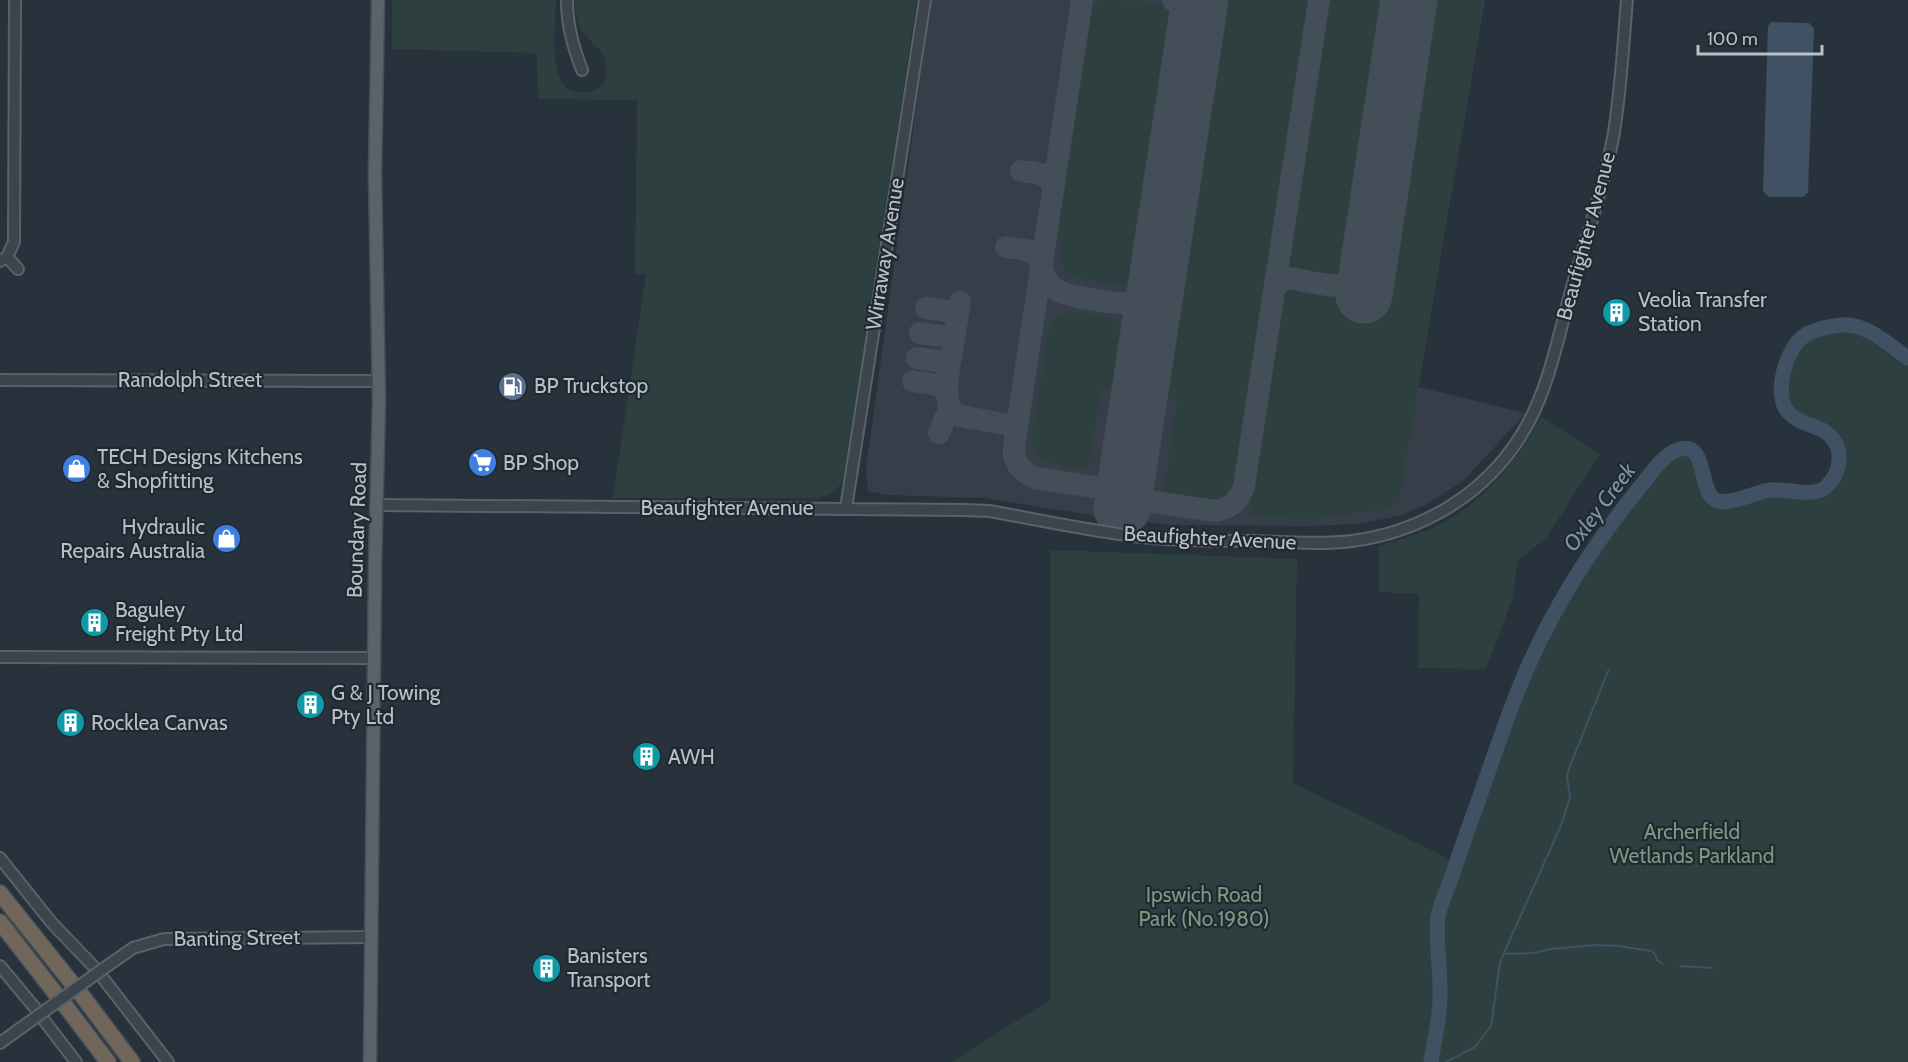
<svg xmlns="http://www.w3.org/2000/svg" width="1908" height="1062" viewBox="0 0 1908 1062" font-family="Cabin,sans-serif">
	<style>
		.airport { fill: #363f49 }
		.green { fill: #2d403f }
		.water { fill: #405163 }
		.lines { fill: none; stroke-linecap: round; stroke-linejoin: round }
		.stream { stroke: #405163; stroke-width: 2 }
		.river { stroke: #405163; stroke-width: 15 }
		.taxiway { stroke: #444e58; stroke-width: 22 }
		.runway { stroke: #444e58; stroke-width: 57 }
		.minor-casing { stroke: #59626a; stroke-width: 14 }
		.major-casing { stroke: #454d55; stroke-width: 15 }
		.highway-casing { stroke: #464f57; stroke-width: 18 }
		.minor { stroke: #3c444c; stroke-width: 10 }
		.major { stroke: #5a636c; stroke-width: 12 }
		.highway { stroke: #71665a; stroke-width: 15 }
		.minor-bridge-casing { stroke: #59626a; stroke-width: 14; stroke-linecap: butt }
		.minor-bridge { stroke: #3c444c; stroke-width: 10 }
		.labels { text-anchor: middle; stroke-width: 4.5; stroke-linejoin: round; paint-order: stroke }
		.street-label { font-size: 21px; fill: #b8bfc7; stroke: #202931 }
		.poi-label { font-size: 21px; fill: #b8bfc7; stroke: #202931; text-anchor: start }
		.park-label { font-size: 21px; fill: #799a7e; stroke: #202931 }
		.water-label { font-size: 22px; font-style: italic; fill: #7c92a7; stroke: #202931 }
	</style>
	<rect width="100%" height="100%" fill="#28323c"/>
	<path class="airport" d="M931,0H1485L1418,387L1526,413L1463,481L1425,505L1399,516L1356,524L1310,526L1171,525L1109,518L984,498L887,495L868,491L866,468Z"/>
	<path class="green" d="M392,0H556C556,22 546,89 576,92C589,94 596,90 605,82C610,48 599,55 583,32C577,24 575,11 575,0H917L843,480C837,492 830,494 818,498H613L646,274H635L637,100L538,99L537,53L392,49Z
		M1101,0C1118,0 1170,0 1178,15L1138,273C1135,277 1132,282 1128,283C1116,287 1069,280 1063,269C1059,261 1061,249 1062,240L1057,238L1056,226L1087,18L1093,6Z
		M1220,0H1313L1238,484C1227,516 1191,502 1165,498L1163,496L1177,401L1159,399Z
		M1326,0H1396L1370,168L1361,179L1347,271C1337,285 1305,276 1291,271L1287,267L1286,260Z
		M1421,0H1484L1399,502L1391,509L1309,519L1249,516L1279,296C1283,288 1286,284 1296,285L1383,299L1400,184L1394,171Z
		M1069,313C1085,314 1107,313 1120,323C1125,327 1124,331 1129,334L1119,392L1101,390L1090,459L1086,469C1064,466 1035,467 1032,440L1048,331L1056,316Z
		M1850,324L1861,328L1908,358V1062H951L1050,1000V550L1297,559L1293,783L1456,862C1479,803 1498,742 1521,683C1538,640 1562,600 1588,560C1603,538 1617,515 1635,494C1646,481 1658,458 1674,451C1710,434 1696,493 1717,501C1730,506 1754,492 1769,490C1791,488 1817,501 1832,480C1842,466 1843,442 1826,432C1812,425 1796,425 1786,411C1773,393 1787,344 1806,334C1819,327 1837,326 1850,324Z
		M1541,417L1600,454L1546,538L1518,560L1512,600L1486,669L1418,668L1419,594L1379,592V546C1395,541 1412,536 1428,530C1479,509 1515,464 1541,417Z"/>
	<path class="water" d="M1771,22L1809,23L1814,29L1808,193L1803,197H1769L1763,191L1768,26Z"/>
	<g class="lines">
		<path class="stream" d="M1503,954L1534,953L1551,949L1596,945L1619,946L1651,951L1655,954L1657,960L1663,964
			M1680,966L1712,968
			M1446,1062L1475,1047L1491,1026L1500,962L1562,823L1570,797L1567,776L1570,766L1609,669"/>
		<path class="river" d="M1431,1062C1434,1041 1440,1019 1440,998C1441,972 1435,940 1438,916C1440,905 1446,893 1450,882C1458,858 1466,834 1475,810C1490,768 1504,724 1521,683C1550,612 1592,546 1640,487C1650,475 1662,456 1677,450C1708,439 1698,488 1714,499C1726,508 1754,492 1770,490C1787,488 1814,499 1827,486C1841,472 1845,448 1828,434C1817,424 1799,425 1788,412C1772,394 1787,344 1807,334C1817,329 1831,326 1841,325C1865,322 1889,345 1908,358"/>
		<path class="taxiway" d="M1082,0L1014,446V455L1018,465L1026,473L1035,478L1114,490L1134,499L1215,511C1230,509 1240,500 1244,486L1319,0
			M1173,0L1187,10L1194,26L1183,108
			M1021,171C1034,173 1050,172 1053,188
			M1006,247C1020,250 1038,248 1041,265
			M1042,263C1043,277 1048,286 1060,292C1073,297 1123,306 1135,302C1145,299 1151,292 1155,283L1169,204
			M1275,289L1280,281L1288,278C1307,280 1356,297 1365,274C1369,262 1370,248 1373,236
			M960,302L947,381L948,403L953,411L961,416L1009,425L1014,430L1015,435
			M1124,303C1151,312 1147,335 1144,358C1142,372 1140,386 1138,400
			M926,308L954,312L957,317
			M920,333L949,337L955,333
			M917,358L945,362L951,358
			M913,381L942,386L946,393
			M1136,413L1127,484L1133,496L1142,500
			M939,433L946,416L950,412L955,413"/>
		<path class="runway" d="M1364,295L1409,0
			M1122,508L1200,0"/>
		<defs>
			<path id="minor" d="M567,0C567,26 573,46 582,70
				M7,257L18,269
				M0,261L7,257L14,242L15,0
				M0,380L379,381
				M378,505L964,510L989,511C1040,520 1090,531 1141,537C1179,541 1216,541 1254,541C1286,542 1320,545 1352,541C1420,532 1483,496 1520,437C1548,394 1557,340 1571,291C1585,241 1603,190 1613,138C1621,92 1623,46 1627,0
				M846,508L925,0
				M0,657L374,658
				M0,858L51,922L93,966
				M110,964L133,948L164,939L371,937
				M0,966L35,1008
				M102,977L168,1062
				M43,1019L76,1062
				M0,1043L25,1025"/>
			<path id="major" d="M370,1062L375,566L379,401L375,174L378,0"/>
			<path id="highway" d="M0,893L71,982
				M0,922L56,994
				M80,993L132,1062
				M64,1004L108,1062"/>
		</defs>
		<use href="#minor" class="minor-casing"/>
		<use href="#major" class="major-casing"/>
		<use href="#highway" class="highway-casing"/>
		<use href="#minor" class="minor"/>
		<use href="#major" class="major"/>
		<use href="#highway" class="highway"/>
		<defs>
			<path id="minor-bridge" d="M25,1025L110,964"/>
		</defs>
		<use href="#minor-bridge" class="minor-bridge-casing"/>
		<use href="#minor-bridge" class="minor-bridge"/>
	</g>
	<defs>
		<symbol id="building-disc" viewBox="-11 -11 22 22"><circle r="9.5" fill="#0f9aa8" stroke="#202931"/><path d="M-4-6H4V6H1V3H-1V6H-4ZM-2.5-4.3h1.7v1.8h-1.7ZM.8-4.3h1.7v1.8H.8ZM-2.5-1h1.7V.8h-1.7ZM.8-1h1.7V.8H.8Z" fill="#fff"/></symbol>
		<symbol id="fuel-disc" viewBox="-11 -11 22 22"><circle r="9.5" fill="#5c6f8a" stroke="#202931"/><path d="M-5.5-6h7V0h2V4h1.3V-2.5L3-4.5l.8-.8L6-3V5H2.5V1h-1V6h-7ZM-4.2-4.7v3.2H.2V-4.7Z" fill="#fff"/></symbol>
		<symbol id="supermarket-disc" viewBox="-11 -11 22 22"><circle r="9.5" fill="#3f7fe0" stroke="#202931"/><path d="M-6-5.5h2.5l.6 2H6L4.5 2H-2.5L-4.4-4H-6ZM-1.5 3.2a1.3 1.3 0 1 0 .1 0ZM3 3.2a1.3 1.3 0 1 0 .1 0Z" fill="#fff"/></symbol>
		<symbol id="shop-disc" viewBox="-11 -11 22 22"><circle r="9.5" fill="#3f7fe0" stroke="#202931"/><path d="M-5-2.5h2.3a2.7 3.5 0 0 1 5.4 0H5L5.5 6h-11ZM-1.5-2.5h3a1.5 2.3 0 0 0-3 0Z" fill="#fff"/></symbol>
	</defs>
	<g fill-rule="evenodd">
		<use href="#building-disc" x="1600" y="296" width="33" height="33"/>
		<use href="#fuel-disc" x="496" y="370" width="33" height="33"/>
		<use href="#supermarket-disc" x="466" y="446" width="33" height="33"/>
		<use href="#shop-disc" x="60" y="452" width="33" height="33"/>
		<use href="#shop-disc" x="210" y="522" width="33" height="33"/>
		<use href="#building-disc" x="78" y="606" width="33" height="33"/>
		<use href="#building-disc" x="294" y="688" width="33" height="33"/>
		<use href="#building-disc" x="54" y="706" width="33" height="33"/>
		<use href="#building-disc" x="630" y="740" width="33" height="33"/>
		<use href="#building-disc" x="530" y="952" width="33" height="33"/>
	</g>
	<g class="labels">
		<g class="street-label">
			<text transform="translate(1586 236) rotate(-75)" y="7">Beaufighter Avenue</text>
			<text transform="translate(885 254) rotate(-81)" y="7">Wirraway Avenue</text>
			<text x="190" y="387">Randolph Street</text>
			<text x="727" y="515">Beaufighter Avenue</text>
			<text transform="translate(357 530) rotate(-88)" y="7">Boundary Road</text>
			<text transform="translate(1210 538) rotate(3)" y="7">Beaufighter Avenue</text>
			<text transform="translate(237 938) rotate(-1)" y="7">Banting Street</text>
		</g>
		<g class="poi-label">
			<text x="1638" y="307">Veolia Transfer<tspan x="1638" dy="24">Station</tspan></text>
			<text x="534" y="393">BP Truckstop</text>
			<text x="97" y="464">TECH Designs Kitchens<tspan x="97" dy="24">&amp; Shopfitting</tspan></text>
			<text x="503" y="470">BP Shop</text>
			<text x="205" y="534" text-anchor="end">Hydraulic<tspan x="205" dy="24">Repairs Australia</tspan></text>
			<text x="115" y="617">Baguley<tspan x="115" dy="24">Freight Pty Ltd</tspan></text>
			<text x="331" y="700">G &amp; J Towing<tspan x="331" dy="24">Pty Ltd</tspan></text>
			<text x="91" y="730">Rocklea Canvas</text>
			<text x="668" y="764">AWH</text>
			<text x="567" y="963">Banisters<tspan x="567" dy="24">Transport</tspan></text>
		</g>
		<g class="park-label">
			<text x="1692" y="839">Archerfield<tspan x="1692" dy="24">Wetlands Parkland</tspan></text>
			<text x="1204" y="902">Ipswich Road<tspan x="1204" dy="24">Park (No.1980)</tspan></text>
		</g>
		<g class="water-label">
			<text transform="translate(1599 507) rotate(-53)" y="8">Oxley Creek</text>
		</g>
	</g>
	<path d="M1698 45v9h124v-9" fill="none" stroke="#b8bfc7" stroke-width="3"/>
	<text x="1707" y="45" font-size="18" fill="#b8bfc7" stroke="#202931" stroke-width="4.5" paint-order="stroke">100 m</text>
</svg>
